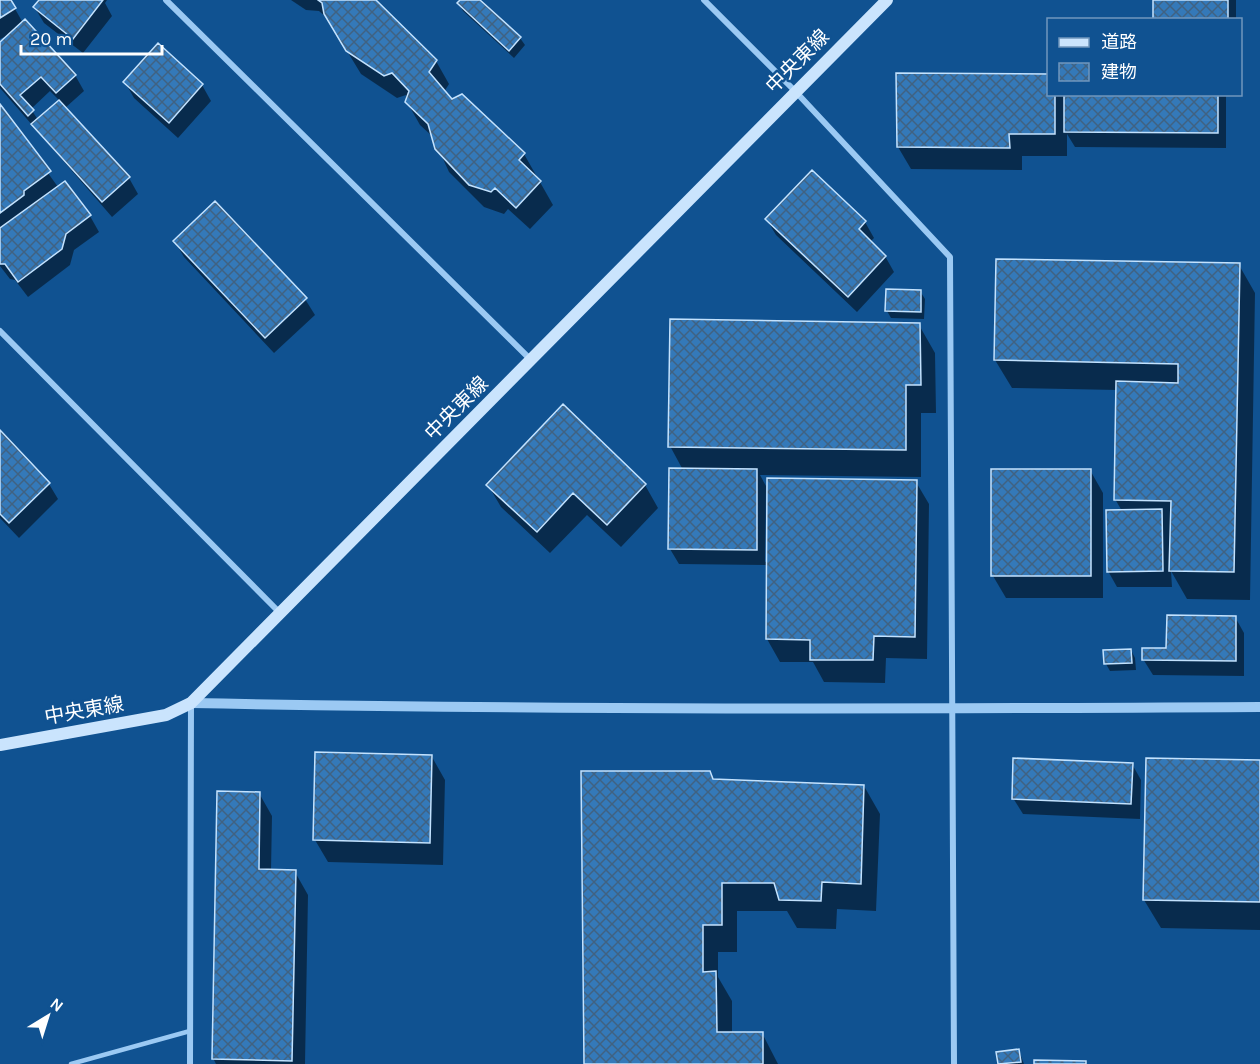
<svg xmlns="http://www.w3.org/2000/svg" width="1260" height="1064" viewBox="0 0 1260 1064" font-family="Karla,'Noto Sans JP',sans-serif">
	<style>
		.shadow { fill: #0007; fill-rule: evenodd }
		.building { fill: url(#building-cross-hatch); stroke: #c3e2fe; stroke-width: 1.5 }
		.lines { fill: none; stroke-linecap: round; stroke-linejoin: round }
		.service { stroke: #9bc9f3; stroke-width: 4.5 }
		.minor { stroke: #9bc9f3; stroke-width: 6 }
		.tertiary { stroke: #9bc9f3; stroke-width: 10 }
		.secondary { stroke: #cae4fd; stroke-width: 12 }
		.labels { text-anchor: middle; stroke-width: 5; stroke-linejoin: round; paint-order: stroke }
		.street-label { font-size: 20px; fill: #fff; stroke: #105291 }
	</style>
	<defs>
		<pattern id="building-cross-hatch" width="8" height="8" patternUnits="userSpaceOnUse" patternTransform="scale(1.5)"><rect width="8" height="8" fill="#3479b9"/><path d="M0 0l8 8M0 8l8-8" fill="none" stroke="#406282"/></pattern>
	</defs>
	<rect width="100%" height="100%" fill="#105291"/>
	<path class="shadow" d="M0,0H10L23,23L75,75L84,91L65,108L129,178L138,194L112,217L0,88V44L9,35L0,39ZM50,91L60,101L38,120L31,109Z
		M41,0H107L105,3L112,16L83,53L44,23L35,8Z
		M291,0H373L436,61L449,84L444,92L451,100L524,154L553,205L530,229L508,209L504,214L484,207L449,172L433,137L420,125L407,102L406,95L397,98L361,74L327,18L319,11L306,10Z
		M462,0H478L520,38L525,45L514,58L463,11L459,4Z
		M1155,0H1236V20H1155Z
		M158,45L202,85L211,101L178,138L134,98L125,82Z
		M898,75H1048V94H1226V148L1075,147L1067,134V156H1022V170L911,169L898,147Z
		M0,106L58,187L90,216L99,232L74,250L70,265L28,297L15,280L10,279L0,266Z
		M767,220L865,222L874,238L870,242L885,256L894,272L857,312L776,235Z
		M175,242L305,299L315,315L274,353L184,257Z
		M1239,265L1255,293L1250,600L1187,599L1171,571L1172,587H1117L1108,571L1122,511L1115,499L1117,390L1012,388L995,360Z
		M920,291L925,299L924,319L891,318L887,311Z
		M919,325L935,353L936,413H921V477L760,475L766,486L765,562L916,482L929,504L927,659L886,658L885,683L824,682L813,662H780L767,639L768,565L679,564L670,549L683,470L670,446Z
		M563,406L645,485L658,508L621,547L587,515L550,553L501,507L488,485Z
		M0,432L49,484L58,499L19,538L0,518Z
		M1090,470L1103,493V598H1006L993,576Z
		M1235,617L1244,633V676L1153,675L1143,659Z
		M1131,650L1135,658L1136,670L1110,671L1106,664Z
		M432,757L445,780L443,865L328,862L315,840Z
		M1260,762V930L1161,928L1144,900Z
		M1132,764L1141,780L1140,819L1023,814L1013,798Z
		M709,772L714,780L864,786L880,814L876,911L837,909L836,929L797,928L787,911H737V952H718V977L732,1001V1033H762L778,1064H585Z
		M259,793L272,816L271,871L295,872L308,895L305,1064H216L213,1058Z
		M1019,1051L1024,1064H999L998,1054Z"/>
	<path class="building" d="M0,0H11L16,8L0,18Z
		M39,0H103L73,39L33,7Z
		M318,0H376L437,60L429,72L452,99L462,94L525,153L519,160L541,181L516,208L495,188L491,192L469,185L435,149L428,124L405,102L409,91L392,73L384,76L346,51L324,14L322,3Z
		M460,0H480L521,37L509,51L457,3Z
		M1153,0H1228V20H1153Z
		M25,19L76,75L56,93L41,77L20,95L34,110L28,116L0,84V42Z
		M158,43L203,84L169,123L123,82Z
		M896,73L1048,74V94H1055V134H1009L1010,148L897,147Z
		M1064,94H1218V133L1064,132Z
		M59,100L130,177L102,202L31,124Z
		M0,104L51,171L24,191V195L0,213Z
		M812,170L866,221L859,229L886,256L848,297L765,219Z
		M65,181L91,215L66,234L62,249L18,282L5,264H0V228Z
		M215,201L307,298L265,338L173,241Z
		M996,259L1240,263L1234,572L1169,571L1171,501L1114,500L1116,381L1178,383V364L994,360Z
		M886,289L921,290V312L885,311Z
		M670,319L920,323L921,385H906V450L668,447Z
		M563,404L646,484L607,525L573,493L537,532L486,485Z
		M0,430L50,483L9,523L0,514Z
		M669,468L757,469V550L668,549Z
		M991,469H1091V576H991Z
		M767,478L917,480L915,637L874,636L873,660H810V640L766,639Z
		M1162,509L1163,571L1107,572L1106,510Z
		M1167,615L1236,616V661L1142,660V648H1166Z
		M1131,649L1132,663L1104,664L1103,650Z
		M315,752L432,755L430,843L313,840Z
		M1013,758L1133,763L1131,804L1012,799Z
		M1146,758L1260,760V902L1143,900Z
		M581,771H710L713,779L864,785L861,884L822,882L821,901L779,900L774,883H722V925H703V972L716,971L717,1032H763V1064H584Z
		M217,791L260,792L259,869L296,870L292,1061L212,1059Z
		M1019,1049L1021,1062L998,1064L996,1052Z
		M1034,1060L1086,1061V1064H1034Z"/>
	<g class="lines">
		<path class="service" d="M71,1064L190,1031"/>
		<path class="minor" d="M166,0L531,360
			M704,0L795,91L950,257L954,1064
			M0,331L280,613
			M190,1064L191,703"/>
		<path class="tertiary" d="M191,703C547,710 904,709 1260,707"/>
		<path class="secondary" d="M0,745L166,715L191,703L887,0"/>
	</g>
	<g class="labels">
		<g class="street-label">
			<text transform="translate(797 61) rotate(-45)" y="7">中央東線</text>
			<text transform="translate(456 408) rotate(-45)" y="7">中央東線</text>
			<text transform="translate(84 710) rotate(-10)" y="7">中央東線</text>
		</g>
	</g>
	<rect x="1047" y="18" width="195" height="78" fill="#105291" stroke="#7097bd" stroke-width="1.5"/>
	<rect x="1059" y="38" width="30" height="9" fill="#cae4fd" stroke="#7097bd" stroke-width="1.5"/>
	<text x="1101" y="48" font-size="18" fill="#ffffff">道路</text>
	<rect x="1059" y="63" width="30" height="18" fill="url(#building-cross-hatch)" stroke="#7097bd" stroke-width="1.5"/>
	<text x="1101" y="78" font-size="18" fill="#ffffff">建物</text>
	<g transform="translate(48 1016) rotate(38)" stroke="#105291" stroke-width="4.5" paint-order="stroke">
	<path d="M0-4.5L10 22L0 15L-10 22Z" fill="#ffffff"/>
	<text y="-9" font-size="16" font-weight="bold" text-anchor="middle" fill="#ffffff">N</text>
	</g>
	<path d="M21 45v9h141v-9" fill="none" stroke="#ffffff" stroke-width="3"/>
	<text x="30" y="45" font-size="18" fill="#ffffff" stroke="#105291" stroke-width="4.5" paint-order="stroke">20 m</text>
</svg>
